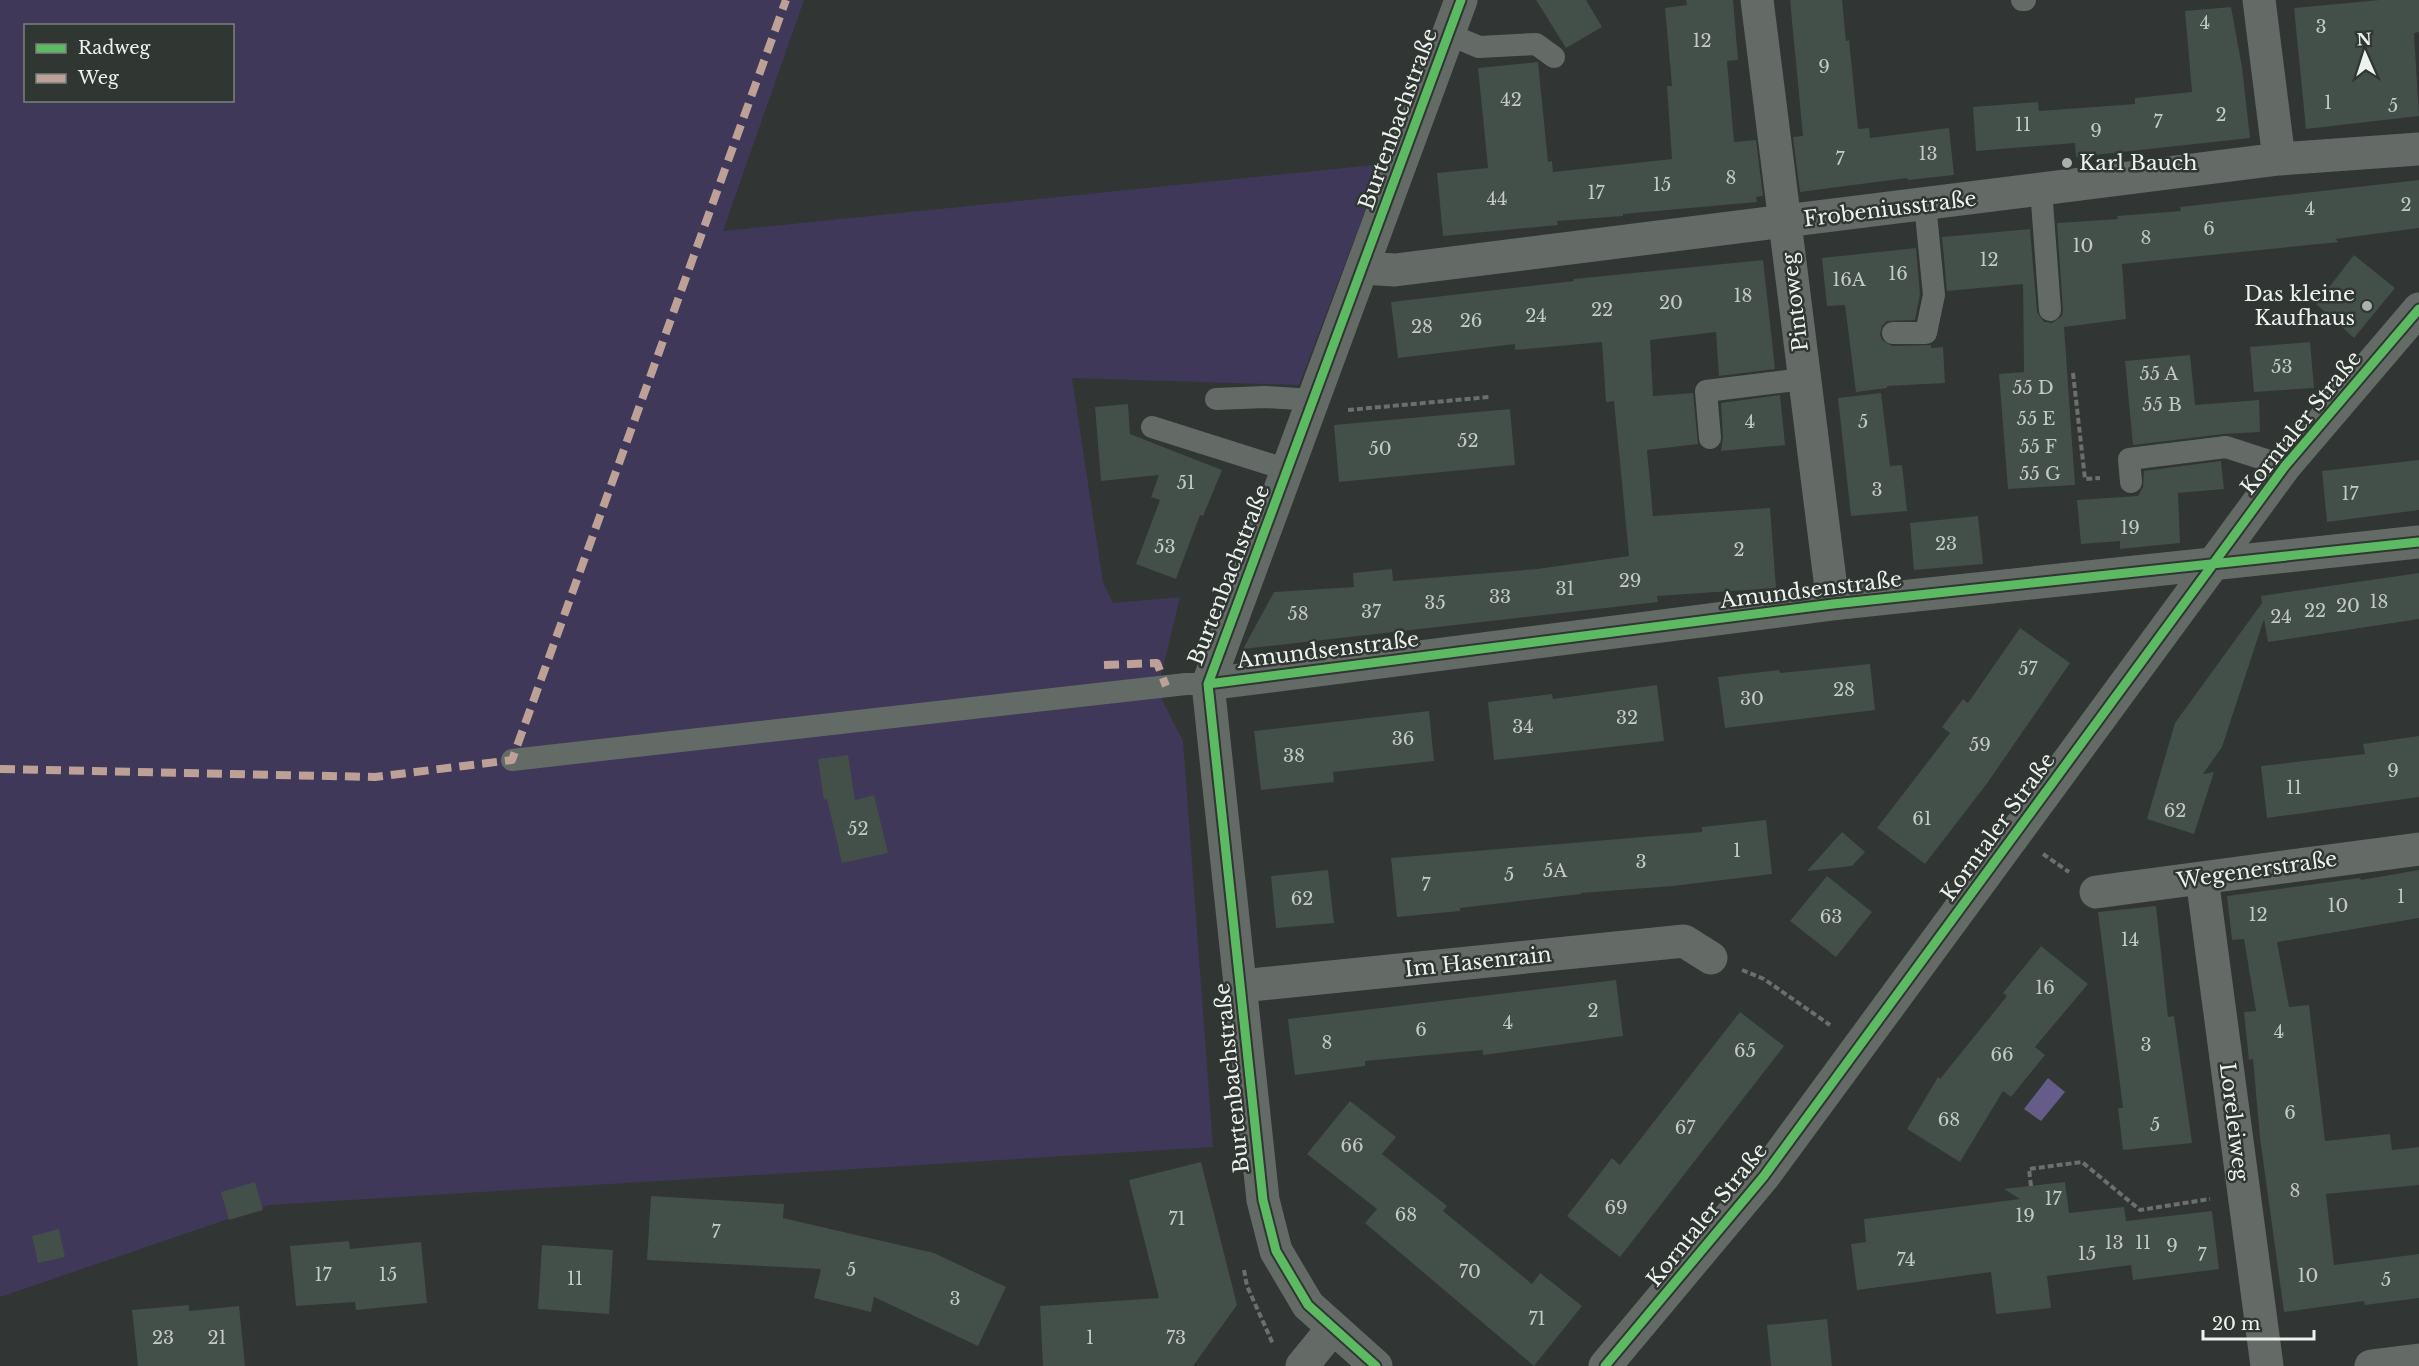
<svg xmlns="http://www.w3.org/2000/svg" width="2419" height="1366" viewBox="0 0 2419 1366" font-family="'Libre Baskerville',serif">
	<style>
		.green { fill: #3f3859; fill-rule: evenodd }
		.water { fill: #665c89 }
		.building { fill: #434f49 }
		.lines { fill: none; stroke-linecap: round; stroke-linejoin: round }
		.path { stroke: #6b706d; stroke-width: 4; stroke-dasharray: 6 3; stroke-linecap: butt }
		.service { stroke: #646b67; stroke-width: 22 }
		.minor { stroke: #646b67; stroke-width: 33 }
		.tertiary { stroke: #646b67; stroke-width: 33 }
		.quiet { stroke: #bda197; stroke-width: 8; stroke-dasharray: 15 8; stroke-linecap: butt }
		.cycleway-casing { stroke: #303632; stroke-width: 13 }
		.cycleway { stroke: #5cba63; stroke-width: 9 }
		.poi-dot { fill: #abb0ad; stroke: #303632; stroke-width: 2 }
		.labels { text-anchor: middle; stroke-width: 5; stroke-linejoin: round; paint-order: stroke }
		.number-label { font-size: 18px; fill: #c2c9c6 }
		.street-label { font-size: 21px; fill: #edf2ef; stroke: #303632 }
		.poi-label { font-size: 21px; fill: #edf2ef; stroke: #303632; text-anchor: start }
	</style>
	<rect width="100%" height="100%" fill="#313533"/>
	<path class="green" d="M0,0H804L723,231L1383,164L1299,385L1072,378L1103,582L1113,603L1180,597L1161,676L1151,678L1183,741L1213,1147L269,1205L0,1297ZM26,26H232V100H26Z"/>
	<path class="water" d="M2048,1078L2065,1092L2041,1121L2024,1109Z"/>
	<path class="building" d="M1536,0H1586L1602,27L1566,48Z
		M1686,0H1733L1738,60L1727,61L1734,142L1756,140L1763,196L1756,197L1757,202L1623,214V216L1557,221L1558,225L1443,236L1437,173L1488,168L1478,68L1538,62L1548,162L1552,161L1553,172L1672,159L1667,86H1672L1665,8L1687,5Z
		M1790,0H1842L1846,41L1849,40L1858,129L1869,128L1870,138L1949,128L1954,175L1908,180L1907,178L1800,192L1793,137L1803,136Z
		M2380,0H2419V32L2414,33L2419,116L2306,129L2294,8Z
		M2231,7L2242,67L2250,138L2076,157L2075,143L1976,151L1973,107L2038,102L2039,111L2135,104V98L2192,92L2185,11Z
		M2419,180V228L2335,239L2339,242L2122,264L2126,319L2064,327L2075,485L2008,489L1999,374L2024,372L2023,284L1947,291L1942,237L2030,229L2037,312L2044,322L2052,323L2062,316L2063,310L2057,223L2118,219L2117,216L2181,211L2180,207Z
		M1916,248L1920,294L1915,320L1887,321L1882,326L1880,334L1882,340L1892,346L1931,345V348L1943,347L1945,383L1887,386V388L1856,392L1845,305L1827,306L1822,258Z
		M2354,255L2395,288L2354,338L2316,304Z
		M1763,260L1775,369L1719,376L1716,332L1650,340L1653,396L1693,393L1698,444L1647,450L1653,516L1770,508L1776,588L1657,596L1658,602L1243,649L1274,592L1354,587L1353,573L1392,569L1393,581L1537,569L1629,556L1614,401L1606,402L1602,342L1515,350V344L1398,358L1391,302L1574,281V279Z
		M2310,342L2314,388L2254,392L2250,347Z
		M2190,355L2195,405L2259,400L2260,432L2224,434L2133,445L2125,361Z
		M1881,393L1890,466L1902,465L1907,511L1851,516L1838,398Z
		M1780,395L1785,445L1721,451L1723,437L1721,403Z
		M1128,404L1130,434L1222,470L1203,516L1200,515L1176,579L1136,564L1160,500L1151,497L1159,475L1101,481L1095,407Z
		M1510,409L1515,465L1339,482L1334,425Z
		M2419,460V510L2327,522L2322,471Z
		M2221,461L2224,489L2178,493L2180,543L2120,549V541L2081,544L2077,500L2138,496L2143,487L2144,471Z
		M1978,516L1983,564L1914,570L1910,523Z
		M2419,573V619L2268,642L2264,619L2222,747L2203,774L2214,772L2194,834L2147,819L2175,723L2262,603L2261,596Z
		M2020,628L2070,663L1988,782L1925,864L1877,828L1950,733L1942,727L1963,699L1968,703Z
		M1870,664L1875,710L1725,728L1718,677L1779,670L1780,673Z
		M1657,685L1664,741L1494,760L1488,702L1552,694L1553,699Z
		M1429,711L1434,761L1333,772L1334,782L1261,790L1254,731Z
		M2419,736V797L2267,818L2261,766L2365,754L2363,744Z
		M848,755L855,800L874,795L888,853L842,863L827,799L824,800L818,759Z
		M1766,820L1772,874L1673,886L1581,893V894L1460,908V911L1397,917L1391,858L1702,832V827Z
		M1842,832L1865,852L1852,866L1807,871Z
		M1328,870L1334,923L1276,928L1271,876Z
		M2419,870V918L2277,942L2289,1007L2309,1005L2325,1141L2390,1134L2392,1150L2419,1147V1185L2326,1194L2334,1265L2419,1254V1298L2365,1305L2364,1301L2284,1312L2260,1138L2253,1059L2249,1060L2244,1012L2256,1011L2244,939L2232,940L2227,896L2360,878L2361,880Z
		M1827,876L1872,912L1836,957L1790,921Z
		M2156,906L2168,1017L2174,1016L2192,1143L2123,1150L2118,1108H2123L2098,912Z
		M2041,946L2088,984L2035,1047L2045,1055L2011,1097L2003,1091L1960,1162L1907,1129L1938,1077L1940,1079L2007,996L2003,993Z
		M1616,980L1623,1036L1483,1055V1050L1365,1061V1066L1295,1075L1288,1019Z
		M1740,1012L1784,1046L1620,1257L1567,1216L1612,1158L1620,1165Z
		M1350,1101L1396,1137L1382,1154L1447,1206L1443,1211L1532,1284L1540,1273L1582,1306L1534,1366L1365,1223L1377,1209L1307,1154Z
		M1201,1162L1237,1305L1193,1366H1043L1040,1306L1159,1298L1129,1180Z
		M255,1182L263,1210L229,1220L221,1192Z
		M2065,1182L2069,1213L2124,1207L2126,1221L2212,1211L2219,1269L2133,1280L2131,1265L2047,1276L2051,1308L1996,1314L1991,1272L1857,1290L1851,1244L1866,1242L1864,1219L2020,1199L2004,1189Z
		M651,1196L784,1204L783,1218L934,1253L1006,1287L978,1346L874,1297L871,1312L814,1298L821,1269L647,1260Z
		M59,1229L65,1257L38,1263L32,1236Z
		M349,1241L350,1249L421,1242L427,1303L356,1310L355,1302L296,1306L290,1246Z
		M542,1245L613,1250L609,1314L538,1309Z
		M189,1305V1311L239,1306L245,1366H138L132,1310Z
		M1827,1319L1832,1366H1771L1767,1325Z"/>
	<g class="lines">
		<path class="path" d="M2073,373L2085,479L2100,478
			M1348,410L1489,397
			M2043,854L2069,872
			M1742,970L1764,979L1830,1025
			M2031,1186L2029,1169L2082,1162L2140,1210L2210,1199
			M1244,1270L1247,1286L1273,1344"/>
		<path class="service" d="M2022,0H2025
			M1448,34L1479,47L1536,44L1554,57
			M2041,189L2050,310
			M1893,333H1926L1934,295L1925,204
			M1216,399L1265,397L1314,400
			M1152,427L1288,470
			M1710,438L1706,391L1804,379
			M2131,482L2129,459L2226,447L2285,466
			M512,760L1186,684H1208"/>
		<path class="minor" d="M1757,0L1833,604
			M2259,0L2279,159
			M1362,268L1395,270L2279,159L2419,149
			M1208,684L1833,604L2419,542
			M2202,878L2267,1366
			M2096,892L2419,849
			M1241,986L1684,941L1711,958
			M1302,1366L1333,1328
			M1376,1366L1308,1305L1276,1251L1263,1200L1208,684L1461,0
			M2371,1366L2419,1360"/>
		<path class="tertiary" d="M1605,1366L1764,1176L2285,466L2419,309"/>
		<path class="quiet" d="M1104,665L1157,663L1166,686
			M0,769L375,777L512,760L786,0"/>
		<defs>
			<path id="cycleway" d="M1208,684L1833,604L2419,542
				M1376,1366L1308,1305L1276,1251L1263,1200L1208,684L1461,0
				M1605,1366L1764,1176L2285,466L2419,309"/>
		</defs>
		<use href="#cycleway" class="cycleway-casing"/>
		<use href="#cycleway" class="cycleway"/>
	</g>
	<g class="poi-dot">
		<circle cx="2067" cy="163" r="6"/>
		<circle cx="2367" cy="306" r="6"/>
	</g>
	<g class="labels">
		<g class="number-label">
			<text x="2205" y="29">4</text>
			<text x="2321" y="33">3</text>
			<text x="1702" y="47">12</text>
			<text x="1824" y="73">9</text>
			<text x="1511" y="106">42</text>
			<text x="2328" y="109">1</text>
			<text x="2393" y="112">5</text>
			<text x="2221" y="121">2</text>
			<text x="2158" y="128">7</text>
			<text x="2023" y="131">11</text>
			<text x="2096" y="137">9</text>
			<text x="1928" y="160">13</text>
			<text x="1840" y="165">7</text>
			<text x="1731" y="184">8</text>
			<text x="1662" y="191">15</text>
			<text x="1596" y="199">17</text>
			<text x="1497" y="205">44</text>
			<text x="2406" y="211">2</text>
			<text x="2310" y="215">4</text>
			<text x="2209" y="235">6</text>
			<text x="2146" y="244">8</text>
			<text x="2083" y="252">10</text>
			<text x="1989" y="266">12</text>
			<text x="1898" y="280">16</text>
			<text x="1849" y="286">16A</text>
			<text x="1743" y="302">18</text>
			<text x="1671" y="309">20</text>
			<text x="1602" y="316">22</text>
			<text x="1536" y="322">24</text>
			<text x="1471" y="327">26</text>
			<text x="1422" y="333">28</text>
			<text x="2282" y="373">53</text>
			<text x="2159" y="380">55 A</text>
			<text x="2033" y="394">55 D</text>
			<text x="2162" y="411">55 B</text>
			<text x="2036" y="425">55 E</text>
			<text x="1750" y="428">4</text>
			<text x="1863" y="428">5</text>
			<text x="1468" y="447">52</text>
			<text x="2038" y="453">55 F</text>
			<text x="1380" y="455">50</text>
			<text x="2040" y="480">55 G</text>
			<text x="1186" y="489">51</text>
			<text x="1877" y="496">3</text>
			<text x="2350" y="500">17</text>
			<text x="2130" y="534">19</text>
			<text x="1946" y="550">23</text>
			<text x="1165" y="553">53</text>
			<text x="1739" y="556">2</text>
			<text x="1630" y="587">29</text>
			<text x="1565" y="595">31</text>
			<text x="1500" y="603">33</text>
			<text x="2379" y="608">18</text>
			<text x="1435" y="609">35</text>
			<text x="2348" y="612">20</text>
			<text x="2315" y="617">22</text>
			<text x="1371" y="618">37</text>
			<text x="1298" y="620">58</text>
			<text x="2281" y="623">24</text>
			<text x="2028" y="675">57</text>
			<text x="1844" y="696">28</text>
			<text x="1752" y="705">30</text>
			<text x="1627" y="724">32</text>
			<text x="1523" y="733">34</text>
			<text x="1403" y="745">36</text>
			<text x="1980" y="751">59</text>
			<text x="1294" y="762">38</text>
			<text x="2393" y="777">9</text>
			<text x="2294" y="794">11</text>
			<text x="2175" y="817">62</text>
			<text x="1922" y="825">61</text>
			<text x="858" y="835">52</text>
			<text x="1737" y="857">1</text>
			<text x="1641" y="868">3</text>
			<text x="1555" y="877">5A</text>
			<text x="1509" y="881">5</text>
			<text x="1426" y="891">7</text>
			<text x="2401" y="903">1</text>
			<text x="1302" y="905">62</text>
			<text x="2338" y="912">10</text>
			<text x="2258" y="921">12</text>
			<text x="1831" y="923">63</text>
			<text x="2130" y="946">14</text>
			<text x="2045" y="994">16</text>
			<text x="1593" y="1017">2</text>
			<text x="1508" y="1029">4</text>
			<text x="1421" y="1036">6</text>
			<text x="2279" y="1038">4</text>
			<text x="1327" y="1049">8</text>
			<text x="2146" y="1051">3</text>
			<text x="1745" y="1057">65</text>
			<text x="2002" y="1061">66</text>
			<text x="2290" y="1119">6</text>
			<text x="1949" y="1126">68</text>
			<text x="2155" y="1131">5</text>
			<text x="1685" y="1134">67</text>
			<text x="1352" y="1152">66</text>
			<text x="2295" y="1197">8</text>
			<text x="2053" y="1205">17</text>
			<text x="1616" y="1214">69</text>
			<text x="1406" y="1221">68</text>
			<text x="2025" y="1222">19</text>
			<text x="1177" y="1225">71</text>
			<text x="716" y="1238">7</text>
			<text x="2114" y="1249">13</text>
			<text x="2143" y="1249">11</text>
			<text x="2172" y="1252">9</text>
			<text x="2087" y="1260">15</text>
			<text x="2202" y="1261">7</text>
			<text x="1906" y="1266">74</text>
			<text x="851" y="1276">5</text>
			<text x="1470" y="1278">70</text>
			<text x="323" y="1281">17</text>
			<text x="388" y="1281">15</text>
			<text x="2308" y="1282">10</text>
			<text x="575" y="1285">11</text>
			<text x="2386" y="1286">5</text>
			<text x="955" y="1305">3</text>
			<text x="1537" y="1325">71</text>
			<text x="163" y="1344">23</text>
			<text x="217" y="1344">21</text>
			<text x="1090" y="1344">1</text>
			<text x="1176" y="1344">73</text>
		</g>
		<g class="street-label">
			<text transform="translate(1398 119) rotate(-70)" y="7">Burtenbachstraße</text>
			<text transform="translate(1890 209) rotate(-7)" y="7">Frobeniusstraße</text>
			<text transform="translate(1795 302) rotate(-97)" y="7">Pintoweg</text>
			<text transform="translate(2301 423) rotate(-51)" y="7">Korntaler Straße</text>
			<text transform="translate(1229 575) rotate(-69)" y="7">Burtenbachstraße</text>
			<text transform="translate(1811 590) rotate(-7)" y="7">Amundsenstraße</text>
			<text transform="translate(1328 650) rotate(-7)" y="7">Amundsenstraße</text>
			<text transform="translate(1998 827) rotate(-54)" y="7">Korntaler Straße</text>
			<text transform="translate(2257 870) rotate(-8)" y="7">Wegenerstraße</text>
			<text transform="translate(1478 962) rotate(-6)" y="7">Im Hasenrain</text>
			<text transform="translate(1232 1078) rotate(-96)" y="7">Burtenbachstraße</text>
			<text transform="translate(2234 1122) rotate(83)" y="7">Loreleiweg</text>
			<text transform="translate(1707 1215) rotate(-51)" y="7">Korntaler Straße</text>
		</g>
		<g class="poi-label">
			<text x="2079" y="170">Karl Bauch</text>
			<text x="2355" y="301" text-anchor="end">Das kleine<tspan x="2355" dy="24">Kaufhaus</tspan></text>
		</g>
	</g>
	<rect x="24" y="24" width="210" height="78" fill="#303632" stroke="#7c817e" stroke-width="1.5"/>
	<rect x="36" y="44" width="30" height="9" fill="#5cba63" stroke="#7c817e" stroke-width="1.5"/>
	<text x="78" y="54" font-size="18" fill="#edf2ef">Radweg</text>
	<rect x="36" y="74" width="30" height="9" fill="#bda197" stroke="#7c817e" stroke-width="1.5"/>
	<text x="78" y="84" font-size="18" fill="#edf2ef">Weg</text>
	<g transform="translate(2365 54) rotate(357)" stroke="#303632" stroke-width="4.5" paint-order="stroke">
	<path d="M0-4.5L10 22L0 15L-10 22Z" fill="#edf2ef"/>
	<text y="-9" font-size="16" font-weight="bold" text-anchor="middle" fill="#edf2ef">N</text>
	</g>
	<path d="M2203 1330v9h111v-9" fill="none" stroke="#edf2ef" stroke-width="3"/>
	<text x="2212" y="1330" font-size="18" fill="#edf2ef" stroke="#303632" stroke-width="4.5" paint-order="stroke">20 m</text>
</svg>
